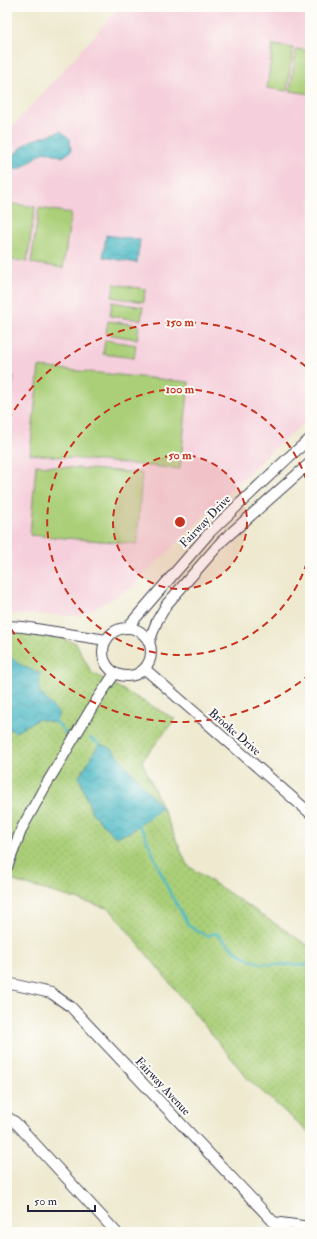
<svg xmlns="http://www.w3.org/2000/svg" width="317" height="1239" viewBox="0 0 317 1239" font-family="'IM FELL Double Pica',serif">
	<style>
		.built { fill: #f5cfdb }
		.grass { fill: url(#grass-dots); stroke: #66785a }
		.garden { fill: #aacf78; stroke: #66785a }
		.water { fill: url(#water-waves); stroke: #386e80 }
		.lines { fill: none; stroke-linecap: round; stroke-linejoin: round }
		.stream { stroke: #4dbac6; stroke-width: 2.5 }
		.minor-casing { stroke: #414051; stroke-width: 12 }
		.minor { stroke: #fff; stroke-width: 10 }
		.ring { fill: none; stroke: #c8321e; stroke-width: 2; stroke-dasharray: 7 5 }
		.labels { text-anchor: middle; stroke-width: 4; stroke-linejoin: round; paint-order: stroke }
		.street-label { font-size: 12px; fill: #22223b; stroke: #fdfcf7 }
		.centre { fill: #c8321e; stroke: #fdfcf7; stroke-width: 2 }
		.ring-label { font-size: 12px; text-anchor: middle; font-weight: bold; fill: #c8321e; stroke: #fdfcf7; stroke-width: 4; stroke-linejoin: round; paint-order: stroke }
	</style>
	<defs>
		<pattern id="grass-dots" width="8" height="8" patternUnits="userSpaceOnUse"><rect width="8" height="8" fill="#aacf78"/><path d="M2 2h.1M6 6h.1" fill="none" stroke="#92b169" stroke-width="1.8" stroke-linecap="round"/></pattern>
		<pattern id="water-waves" width="16" height="10" patternUnits="userSpaceOnUse"><rect width="16" height="10" fill="#4dbac6"/><path d="M0 5q4-4 8 0t8 0" fill="none" stroke="#4097a2"/></pattern>
	</defs>
	<rect width="100%" height="100%" fill="#fdfcf7"/>
	<filter id="ink" filterUnits="userSpaceOnUse"><feTurbulence type="fractalNoise" baseFrequency=".025" numOctaves="2"/><feDisplacementMap in="SourceGraphic" scale="8" xChannelSelector="R" yChannelSelector="G"/><feConvolveMatrix kernelMatrix="1 2 1 2 8 2 1 2 1" color-interpolation-filters="sRGB"/></filter>
	<filter id="wash" filterUnits="userSpaceOnUse"><feTurbulence type="fractalNoise" baseFrequency=".012" numOctaves="4" result="noise"/><feDisplacementMap in="SourceGraphic" scale="16" xChannelSelector="R" yChannelSelector="G"/><feGaussianBlur stdDeviation="0.9" result="paint"/><feColorMatrix in="noise" values="0 0 0 0 0 0 0 0 0 0 0 0 0 0 0 0 0 1.4 0 .05"/><feComposite in="paint" operator="in"/></filter>
	<g filter="url(#wash)">
		<rect width="100%" height="100%" fill="#eee9cf"/>
		<path class="built" d="M120,7H310V418L270,452L128,590L81,616L7,614V133Z"/>
		<path class="grass" d="M7,632H43L76,643L91,672L175,719L142,761L187,865L310,947V1134L248,1079L110,909L7,879Z"/>
		<path class="garden" d="M273,45L293,48L287,91L267,88Z
			M296,49L310,51V94L290,91Z
			M7,203L35,207L27,262L7,259Z
			M39,208L71,213L63,268L31,263Z
			M114,284L145,289L144,302L112,297Z
			M112,302L143,307L141,320L110,316Z
			M108,321L139,325L137,339L106,334Z
			M105,340L136,345L134,358L103,354Z
			M39,367L189,382L180,469L30,454Z
			M7,375L14,377L7,408Z
			M36,465L142,473L137,544L30,535Z"/>
		<path class="water" d="M61,131L70,139L71,151L63,157L45,151L21,168L7,172V160L30,141Z
			M106,235L140,240L137,263L103,257Z
			M7,650C12,664 28,668 40,673L39,691L59,714L55,723L38,719L16,732L7,728Z
			M99,744L111,748L162,808L128,833L115,837L92,813L79,777Z"/>
		<g class="lines">
			<path class="stream" d="M53,718L67,735
				M90,738L99,744V746
				M137,824L144,833L169,891L189,926L207,936L216,933C225,942 238,954 251,960C265,967 294,964 310,965"/>
		</g>
	</g>
	<g filter="url(#ink)">
		<g class="lines">
			<defs>
				<path id="minor" d="M7,626L23,627L106,640
					M127,628L210,532L290,456L310,439
					M103 652a24 24 0 1 1 48 0a24 24 0 1 1-48 0Z
					M149,642L157,621L167,604L222,541L310,463
					M145,669L310,813
					M7,867L22,828L43,790L94,704L115,673
					M7,983L51,993L71,1007L283,1232
					M7,1117L15,1122L116,1232
					M273,1222L310,1227"/>
			</defs>
			<use href="#minor" class="minor-casing"/>
			<use href="#minor" class="minor"/>
		</g>
	</g>
	<circle cx="180" cy="522" r="67" fill="#c8321e" fill-opacity=".12"/>
	<g class="ring">
		<circle cx="180" cy="522" r="67"/>
		<path d="M310 551A133 133 0 1 1 310 493"/>
		<path d="M310 674A200 200 0 0 1 8 624M8 420A200 200 0 0 1 310 370"/>
	</g>
	<g class="labels">
		<g class="street-label">
			<text transform="translate(205 521) rotate(-46)" y="4">Fairway Drive</text>
			<text transform="translate(235 732) rotate(41)" y="4">Brooke Drive</text>
			<text transform="translate(163 1086) rotate(47)" y="4">Fairway Avenue</text>
		</g>
	</g>
	<circle cx="180" cy="522" r="6" class="centre"/>
	<g class="ring-label">
		<text x="180" y="326">150 m</text>
		<text x="180" y="393">100 m</text>
		<text x="180" y="459">50 m</text>
	</g>
	<rect width="317" height="1239" fill="none" stroke="#fdfcf7" stroke-width="24"/>
	<path d="M28 1205v6h67v-6" fill="none" stroke="#22223b" stroke-width="2"/>
	<text x="34" y="1205" font-size="12" fill="#22223b" stroke="#fdfcf7" stroke-width="3" paint-order="stroke">50 m</text>
</svg>
